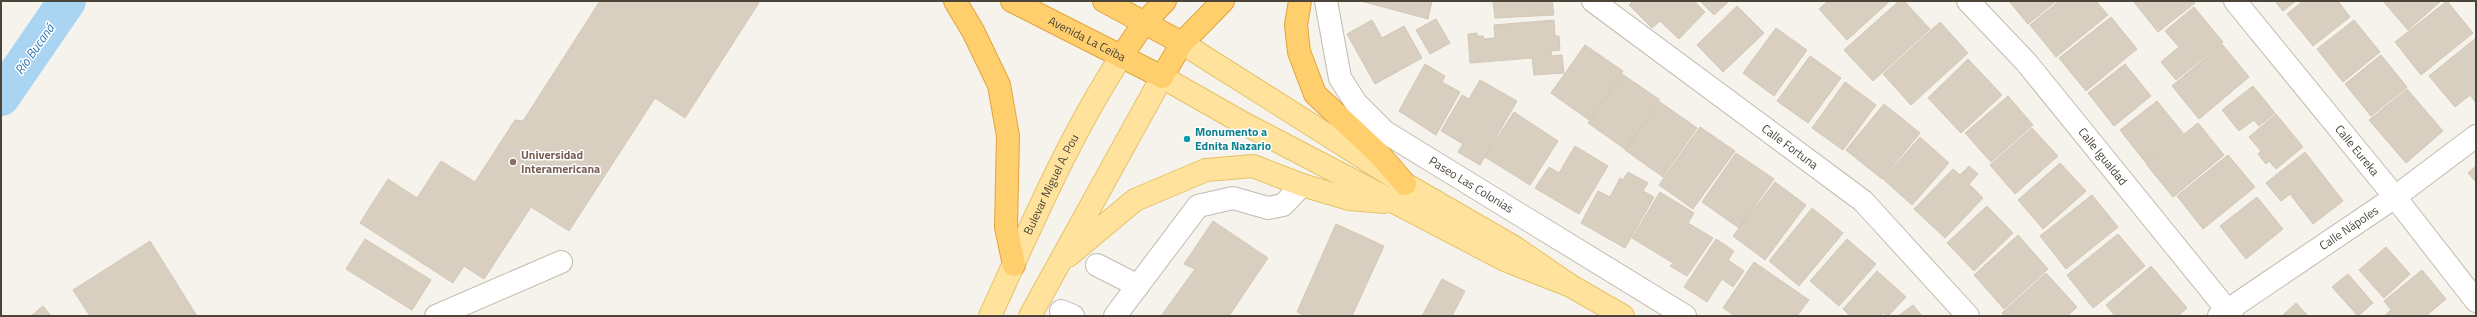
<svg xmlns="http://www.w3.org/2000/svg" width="2477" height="317" viewBox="0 0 2477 317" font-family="'Titillium Web',sans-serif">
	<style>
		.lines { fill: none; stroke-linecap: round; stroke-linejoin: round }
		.river { stroke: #a9d4f2; stroke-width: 38 }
		.building { fill: #d8cfc1; stroke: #d3c7b4 }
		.minor-casing { stroke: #c2bbae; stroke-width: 24 }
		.major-casing { stroke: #e6c16a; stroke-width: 24 }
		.highway-casing { stroke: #e0a43c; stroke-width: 24 }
		.minor { stroke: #fff; stroke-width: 22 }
		.major { stroke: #ffe39c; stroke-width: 22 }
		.highway { stroke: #ffcf6e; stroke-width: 22 }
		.culture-dot { fill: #0f9aa8; stroke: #fff; stroke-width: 1.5 }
		.education-dot { fill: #8d6e63; stroke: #fff; stroke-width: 1.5 }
		.labels { text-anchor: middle; stroke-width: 3; stroke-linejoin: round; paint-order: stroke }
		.street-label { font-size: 12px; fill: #4b4439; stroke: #fff }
		.culture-label { font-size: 12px; font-weight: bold; fill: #0d838f; stroke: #fff; text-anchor: start }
		.education-label { font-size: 12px; font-weight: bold; fill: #785e54; stroke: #fff; text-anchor: start }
		.water-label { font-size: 13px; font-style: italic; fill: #2e7ab2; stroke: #fff }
	</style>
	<rect width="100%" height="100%" fill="#f6f3ec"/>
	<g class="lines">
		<path class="river" d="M1,97L67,1"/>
	</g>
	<path class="building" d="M600,1H760L685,118L655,98L569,231L531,207L484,279L464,266L453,283L360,223L388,179L417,198L441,161L475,182L515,120L523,121Z
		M1361,1H1432L1428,19Z
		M1493,1H1552L1554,15L1495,18Z
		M1633,1H1694L1705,12L1679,39L1660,21L1652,28L1629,5Z
		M1700,1H1729L1714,15Z
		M1828,1H1890L1847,40L1819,9Z
		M1899,1H1904L1930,29L1873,81L1844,50Z
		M2009,1H2056L2028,24Z
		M2059,1H2096L2108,15L2056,57L2030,25Z
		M2133,1H2194L2195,3L2158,32Z
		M2275,1H2296L2283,11Z
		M2303,1H2338L2350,17L2313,46L2287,14Z
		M2383,1H2441L2408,30Z
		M2447,1L2473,33L2421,75L2395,42Z
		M1737,6L1764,33L1723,72L1697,45Z
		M2194,7L2223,42L2176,80L2161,62L2179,47L2165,31Z
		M2111,17L2137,49L2086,91L2059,58Z
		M1436,19L1450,43L1430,54L1416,30Z
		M1372,20L1382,38L1404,26L1422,58L1375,84L1347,34Z
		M1554,20L1555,36H1559L1560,50L1551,51L1552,56L1562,55L1564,73L1534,75L1532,58L1470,63L1468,34L1477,33V36H1483L1484,39L1495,38L1494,25Z
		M2354,20L2380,52L2343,82L2317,49Z
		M1940,22L1968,53L1911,105L1883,74Z
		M1776,28L1807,50L1774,96L1743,73Z
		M2476,38V103L2470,95L2455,107L2429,76Z
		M2222,44L2249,77L2199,119L2172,86Z
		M1585,45L1623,71L1589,120L1551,93Z
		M2381,55L2407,87L2371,116L2345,84Z
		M1810,56L1841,78L1808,123L1777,101Z
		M1968,59L2002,95L1961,133L1928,98Z
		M1425,64L1445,76L1442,82L1460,92L1436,135L1399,111Z
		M2125,64L2151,96L2114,126L2088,93Z
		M1622,74L1660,100L1625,149L1588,123Z
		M1480,80L1517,101L1480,165L1458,152L1463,144L1441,131L1462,95L1469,99Z
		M1845,82L1876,105L1843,150L1812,128Z
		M2253,86L2275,113L2259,126L2254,120L2239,131L2222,110Z
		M2407,89L2443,131L2406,163L2369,120Z
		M2008,96L2033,125L1991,162L1965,133Z
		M2157,101L2183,133L2146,163L2120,130Z
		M1660,102L1697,128L1663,177L1625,150Z
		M1884,104L1920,133L1882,179L1846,150Z
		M1514,112L1558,141L1530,185L1485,157Z
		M2276,114L2303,147L2276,169L2269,161L2266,164L2258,154L2261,151L2249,137Z
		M2198,123L2224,155L2173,197L2146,164Z
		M1700,127L1735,151L1693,209L1659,185Z
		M2032,128L2058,156L2015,194L1990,165Z
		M1920,137L1949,163L1912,205L1883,179Z
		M1575,146L1608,166L1579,214L1535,188L1549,167L1559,173Z
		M2305,152L2343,201L2313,224L2290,194L2281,201L2266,183Z
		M1736,153L1774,179L1739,228L1702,202Z
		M2228,155L2255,187L2203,229L2177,196Z
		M2060,163L2086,191L2043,229L2018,200Z
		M1969,166L1978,174L1969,184L1983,198L1945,238L1914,209L1953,169L1960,175Z
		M2476,166V182L2468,173Z
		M1628,172L1648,183L1643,191L1654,197L1625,248L1581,223L1598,191L1610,197L1620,178L1623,180Z
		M1775,182L1806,205L1765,260L1733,236Z
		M1660,192L1694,213L1688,223L1713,238L1687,276L1670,266L1673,263L1632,238Z
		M2092,195L2118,227L2066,269L2040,236Z
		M2257,197L2283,229L2246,259L2220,226Z
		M1987,206L2013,233L1974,271L1947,243Z
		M1812,208L1843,233L1799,286L1769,261Z
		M1213,221L1268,258L1229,316H1161L1195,269L1184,264Z
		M1336,224L1384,246L1352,316H1305L1297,312Z
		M2118,234L2145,266L2093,308L2067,275Z
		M2018,235L2048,269L2004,309L1974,275Z
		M365,239L431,280L412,310L346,269Z
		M1716,239L1734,251L1728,260L1744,271L1733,287L1722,279L1707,302L1684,287Z
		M1847,239L1876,264L1839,306L1810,281Z
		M150,241L197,316H90L73,290Z
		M2386,247L2410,274L2384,298L2359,270Z
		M1754,262L1809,300L1797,316H1735L1723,308Z
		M2151,266L2187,308L2178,316H2115L2106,305Z
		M2422,270L2446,299L2426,316H2384L2391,310L2384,301Z
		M1877,271L1906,297L1888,316L1883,313L1880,316H1850L1843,309Z
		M2046,273L2077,307L2067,316H2005L2002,313Z
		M2348,274L2373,303L2358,316L2332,287Z
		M1442,279L1465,291L1452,316H1422Z
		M2296,303L2308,316H2282Z
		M1913,305L1922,316H1898Z
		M43,306L51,316H31Z"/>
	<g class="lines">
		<defs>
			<g id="minor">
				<path id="s1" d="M1326,1L1340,78L1356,103L1385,132L1685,316"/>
				<path id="s2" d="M1593,1L1863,201L1968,316"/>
				<path id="s3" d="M1968,1L2026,62L2232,316"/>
				<path id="s4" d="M2235,1L2395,197L2476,301"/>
				<path d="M1097,265L1138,286"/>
				<path d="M1061,311L1073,316"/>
				<path d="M436,316L561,262"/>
				<path d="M1115,316L1198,206L1233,198L1268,208L1283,205L1302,185"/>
				<path id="s5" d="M2219,316L2395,197L2476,136"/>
			</g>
			<g id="major">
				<path d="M1182,43L1405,184L1514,247L1571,286L1623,316"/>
				<path d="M1068,256L1135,200L1206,170L1253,166L1302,185L1349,199L1385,202"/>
				<path id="s6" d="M990,316C1030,229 1068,138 1121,57"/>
				<path d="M1030,316L1162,77L1243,123L1505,260L1571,286"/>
			</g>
			<g id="highway">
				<path d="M955,1L973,31L999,85L1008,136L1006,227L1014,265"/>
				<path id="s7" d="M1012,1L1162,77L1182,43L1223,1"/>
				<path d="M1104,1L1182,43"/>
				<path d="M1300,1L1296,25L1299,52L1315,94L1380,155L1405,184"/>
				<path d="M1121,57L1144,23L1165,1"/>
			</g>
		</defs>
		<use href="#minor" class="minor-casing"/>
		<use href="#major" class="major-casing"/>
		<use href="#highway" class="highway-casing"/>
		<use href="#minor" class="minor"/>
		<use href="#major" class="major"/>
		<use href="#highway" class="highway"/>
	</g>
	<circle class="culture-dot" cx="1187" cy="139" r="4"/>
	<circle class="education-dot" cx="513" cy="162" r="4"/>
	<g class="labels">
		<g class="street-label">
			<text dy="4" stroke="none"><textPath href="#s7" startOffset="84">Avenida La Ceiba</textPath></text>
			<text dy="4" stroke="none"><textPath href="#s2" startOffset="245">Calle Fortuna</textPath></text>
			<text dy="4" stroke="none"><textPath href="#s4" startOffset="193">Calle Eureka</textPath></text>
			<text dy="4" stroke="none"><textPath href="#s3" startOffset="206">Calle Igualdad</textPath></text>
			<text dy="4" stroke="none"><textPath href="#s6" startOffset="145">Bulevar Miguel A. Pou</textPath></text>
			<text dy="4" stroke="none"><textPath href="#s1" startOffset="250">Paseo Las Colonias</textPath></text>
			<text dy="4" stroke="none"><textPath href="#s5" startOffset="157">Calle Nápoles</textPath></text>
		</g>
		<g class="culture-label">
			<text x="1195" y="136">Monumento a<tspan x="1195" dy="14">Ednita Nazario</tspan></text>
		</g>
		<g class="education-label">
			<text x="521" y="159">Universidad<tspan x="521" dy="14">Interamericana</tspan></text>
		</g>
		<g class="water-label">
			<text transform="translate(34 49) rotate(-55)" y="5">Río Bucaná</text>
		</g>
	</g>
	<rect width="2477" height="317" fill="none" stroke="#4b4439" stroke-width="4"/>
</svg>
